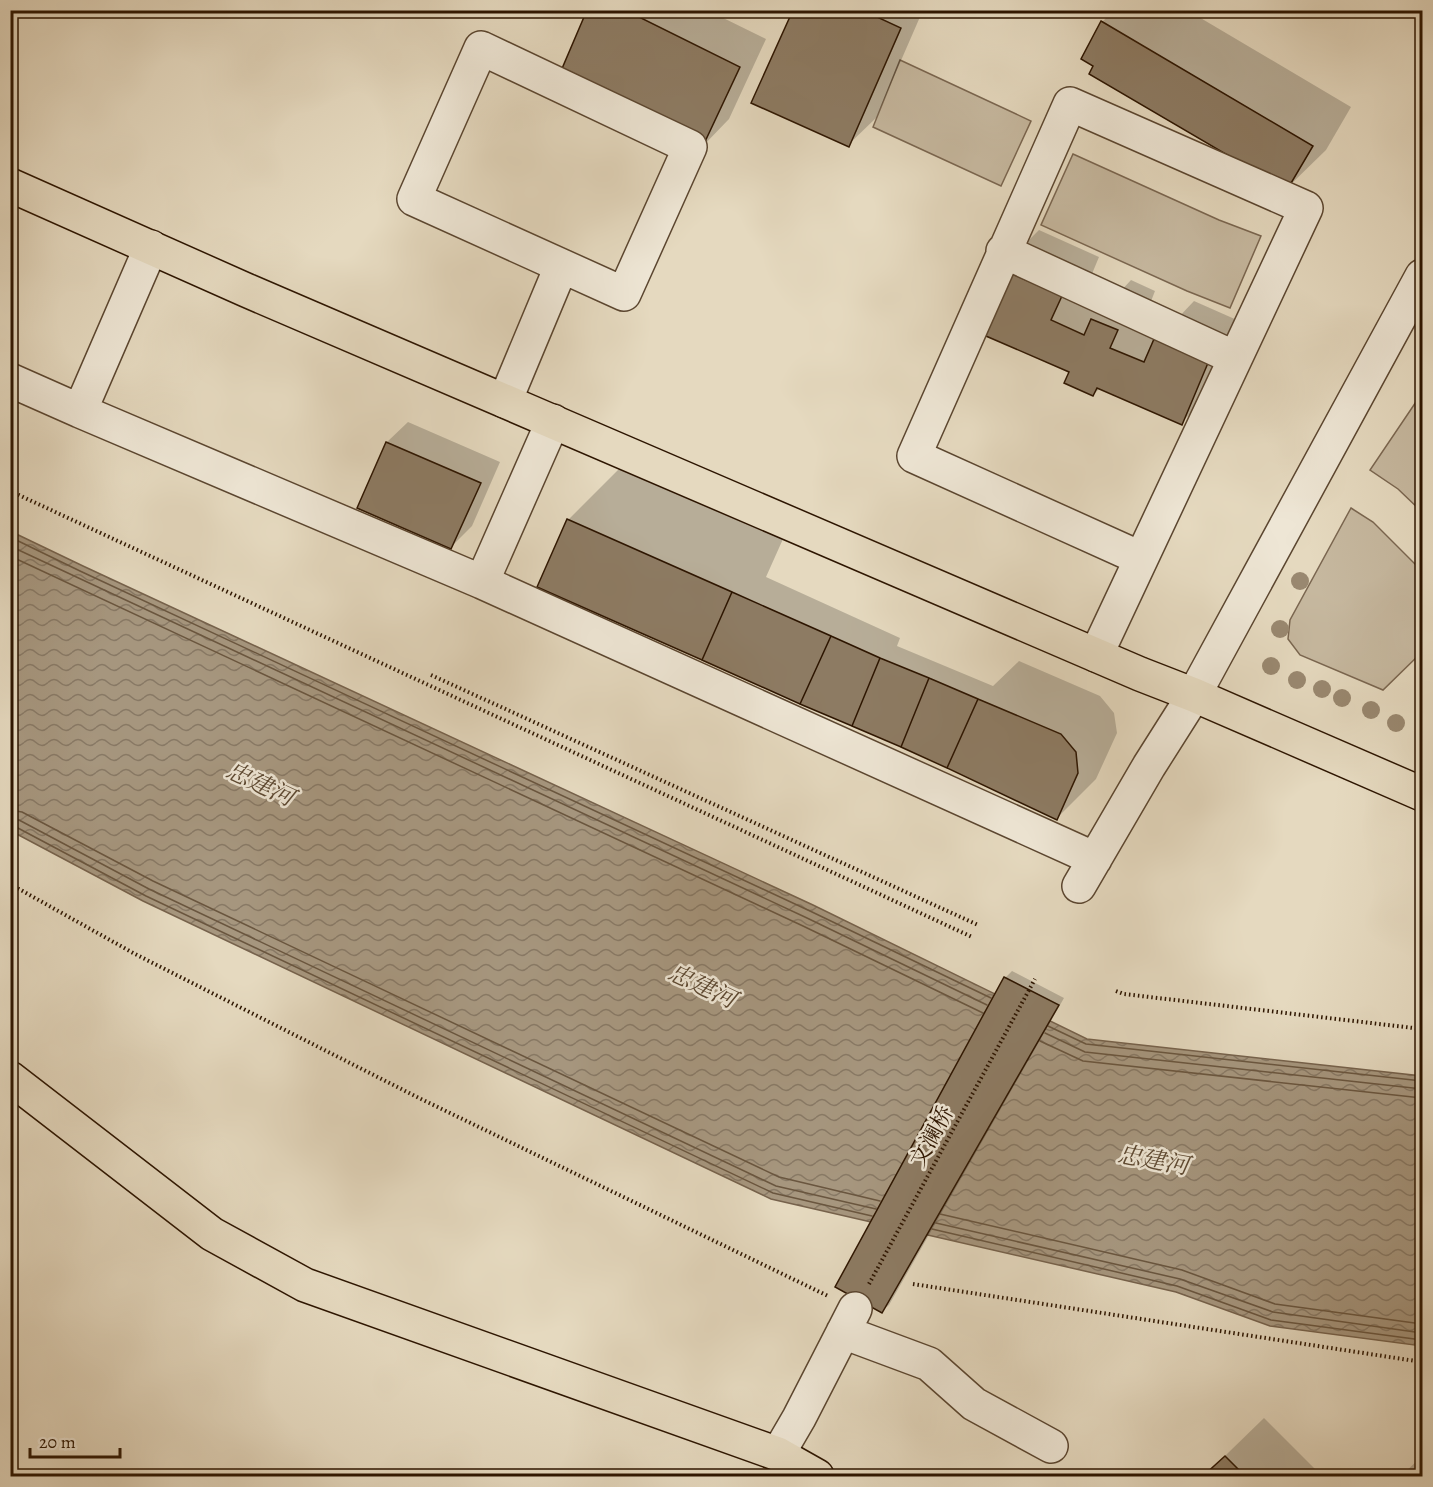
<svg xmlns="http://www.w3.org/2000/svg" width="1433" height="1487" viewBox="0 0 1433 1487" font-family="Alegreya,'Noto Serif SC',serif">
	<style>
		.grass { fill: #c6b89f; stroke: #7a6650; stroke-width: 1.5 }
		.water { fill: url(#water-waves); stroke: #76624c; stroke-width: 1.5 }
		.shadow { fill: #0003 }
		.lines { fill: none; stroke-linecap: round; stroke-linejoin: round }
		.shore { stroke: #6a563f; stroke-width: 1.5 }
		.building { fill: #8d7b63; stroke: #2d1500; stroke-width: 1.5 }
		.minor-casing { stroke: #5b4630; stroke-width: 36 }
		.major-casing { stroke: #2d1500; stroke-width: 36 }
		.path { stroke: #2d1500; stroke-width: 4; stroke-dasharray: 1.5 3; stroke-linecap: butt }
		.minor { stroke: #eee6d5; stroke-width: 33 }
		.major { stroke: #e5d9bf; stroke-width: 33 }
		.tree { fill: #998870 }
		.labels { text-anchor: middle; stroke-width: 5; stroke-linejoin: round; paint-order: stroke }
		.street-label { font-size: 22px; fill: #2d1500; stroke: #eee6d5 }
		.water-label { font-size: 24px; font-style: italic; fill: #5d4932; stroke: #eee6d5 }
	</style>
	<defs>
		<pattern id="water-waves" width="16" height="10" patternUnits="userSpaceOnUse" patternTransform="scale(1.5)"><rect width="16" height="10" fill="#a6967e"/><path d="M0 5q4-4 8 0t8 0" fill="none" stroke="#887965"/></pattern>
	</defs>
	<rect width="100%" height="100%" fill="#e5d9bf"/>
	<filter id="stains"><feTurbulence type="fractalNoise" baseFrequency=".00333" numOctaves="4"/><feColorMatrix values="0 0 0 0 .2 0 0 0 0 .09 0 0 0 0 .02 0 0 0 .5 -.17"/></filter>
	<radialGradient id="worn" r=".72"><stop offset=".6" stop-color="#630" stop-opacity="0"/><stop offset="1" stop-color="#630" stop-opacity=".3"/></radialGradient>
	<path class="grass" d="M900,60L1031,121L1001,186L873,127Z
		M1073,154L1219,220L1261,236L1230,308L1187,291L1041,225Z
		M1422,393V512L1398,489L1370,470Z
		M1351,508L1373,522L1422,571V652L1383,690L1300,655L1288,639L1290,620Z"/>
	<path class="water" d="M10,531L83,566L813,905L1087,1039L1422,1076V1346L1270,1326L1176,1292L771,1199L143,901L11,831Z"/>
	<path class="shadow" d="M589,10H707L766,39L729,119L702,147Z
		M794,10H923L876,118L848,145Z
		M1114,10H1187L1351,107L1326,150L1287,188L1102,22Z
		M1039,230L1099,257L1089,281L1118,294L1131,280L1155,291L1148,309L1175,321L1194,301L1246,324L1220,384L1181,423L1100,388L1093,395L1071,371L1000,269Z
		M408,422L500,462L472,526L451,547L359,507L387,442Z
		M620,468L783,539L766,577L900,638L897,646L993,686L1019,661L1100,696L1114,713L1117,733L1096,779L1057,818L568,520Z
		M1012,971L1064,998L889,1305L882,1311L1005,978Z
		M1264,1418L1322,1476H1205L1229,1452Z
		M1421,1457L1422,1458V1476H1401Z"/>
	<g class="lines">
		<path class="shore" d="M10,537L80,571L810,911L991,998
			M10,546L807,918L987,1005
			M10,556L803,926L983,1013
			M10,810L22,812L153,881L779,1177L880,1201
			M10,819L19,820L149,889L776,1186L876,1209
			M10,826L16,827L146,896L773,1193L872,1216
			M1048,1026L1086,1044L1422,1081
			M1045,1033L1085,1052L1422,1089
			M1040,1041L1083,1061L1422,1098
			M940,1214L1182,1270L1275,1304L1422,1324
			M936,1223L1180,1279L1273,1312L1422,1333
			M932,1229L1177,1286L1271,1320L1422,1340"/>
	</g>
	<path class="building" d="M587,10H625L740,67L702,148L558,78Z
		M793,10H862L901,28L849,147L751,103Z
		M1101,21L1313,146L1287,190L1089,74L1093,66L1081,59Z
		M999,268L1062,296L1051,320L1084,335L1091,319L1118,330L1110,348L1144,362L1154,339L1208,363L1182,425L1097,388L1093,396L1064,383L1069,372L972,330Z
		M386,442L481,483L451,549L357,508Z
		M567,519L732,592L702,660L537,587Z
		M732,592L831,636L800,704L702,660Z
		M831,636L880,658L852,726L800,704Z
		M880,658L929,678L901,747L852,726Z
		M929,678L978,699L947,768L901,747Z
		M978,699L1061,734L1076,752L1078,773L1057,820L947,768Z
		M1004,977L1059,1005L882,1313L835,1287Z
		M1225,1456L1245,1476H1203Z"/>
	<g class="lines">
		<defs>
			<path id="minor" d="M481,48L690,147L624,294L414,199Z
				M1003,251L1235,358
				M10,380L80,411L151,247
				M505,401L561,267
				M80,411L482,582L1095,859
				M482,582L553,421
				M1096,655L1306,208L1070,104L914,456L1140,558
				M1079,886L1149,766L1194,695L1422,276
				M843,1332L929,1364L974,1404L1051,1446
				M778,1454L799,1418L855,1309"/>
			<path id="major" d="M10,185L246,290L1140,674L1194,695L1422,794
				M10,1078L212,1234L305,1285L778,1454L817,1476"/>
		</defs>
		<use href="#minor" class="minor-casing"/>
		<use href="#major" class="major-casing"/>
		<path class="path" d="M10,491L972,937
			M431,675L978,925
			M10,884L135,954L419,1098L828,1296
			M1116,991L1124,994L1422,1029
			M869,1284L1035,979
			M913,1284L1422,1362"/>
		<use href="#minor" class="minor"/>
		<use href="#major" class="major"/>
	</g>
	<g class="tree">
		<circle cx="1300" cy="581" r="9"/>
		<circle cx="1280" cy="629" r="9"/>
		<circle cx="1271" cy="666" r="9"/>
		<circle cx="1297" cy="680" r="9"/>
		<circle cx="1322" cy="689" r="9"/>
		<circle cx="1342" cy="698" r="9"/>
		<circle cx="1371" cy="710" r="9"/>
		<circle cx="1396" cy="723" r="9"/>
	</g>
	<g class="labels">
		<g class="street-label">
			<text transform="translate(931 1136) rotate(-61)" y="8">文澜桥</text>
		</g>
		<g class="water-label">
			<text transform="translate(260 784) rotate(25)" y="8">忠建河</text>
			<text transform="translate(702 986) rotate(25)" y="8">忠建河</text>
			<text transform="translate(1153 1160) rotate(10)" y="8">忠建河</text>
		</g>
	</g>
	<rect width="1433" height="1487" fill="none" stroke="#e5d9bf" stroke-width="36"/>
	<rect x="12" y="12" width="1409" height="1463" fill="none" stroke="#2d1500" stroke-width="3"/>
	<rect x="18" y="18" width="1397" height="1451" fill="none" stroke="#2d1500" stroke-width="1.5"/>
	<path d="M30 1448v9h90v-9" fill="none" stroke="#2d1500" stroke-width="3"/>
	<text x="39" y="1448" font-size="18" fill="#2d1500" stroke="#eee6d5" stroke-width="4.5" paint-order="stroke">20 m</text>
	<rect width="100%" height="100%" filter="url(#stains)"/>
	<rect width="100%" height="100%" fill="url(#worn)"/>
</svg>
